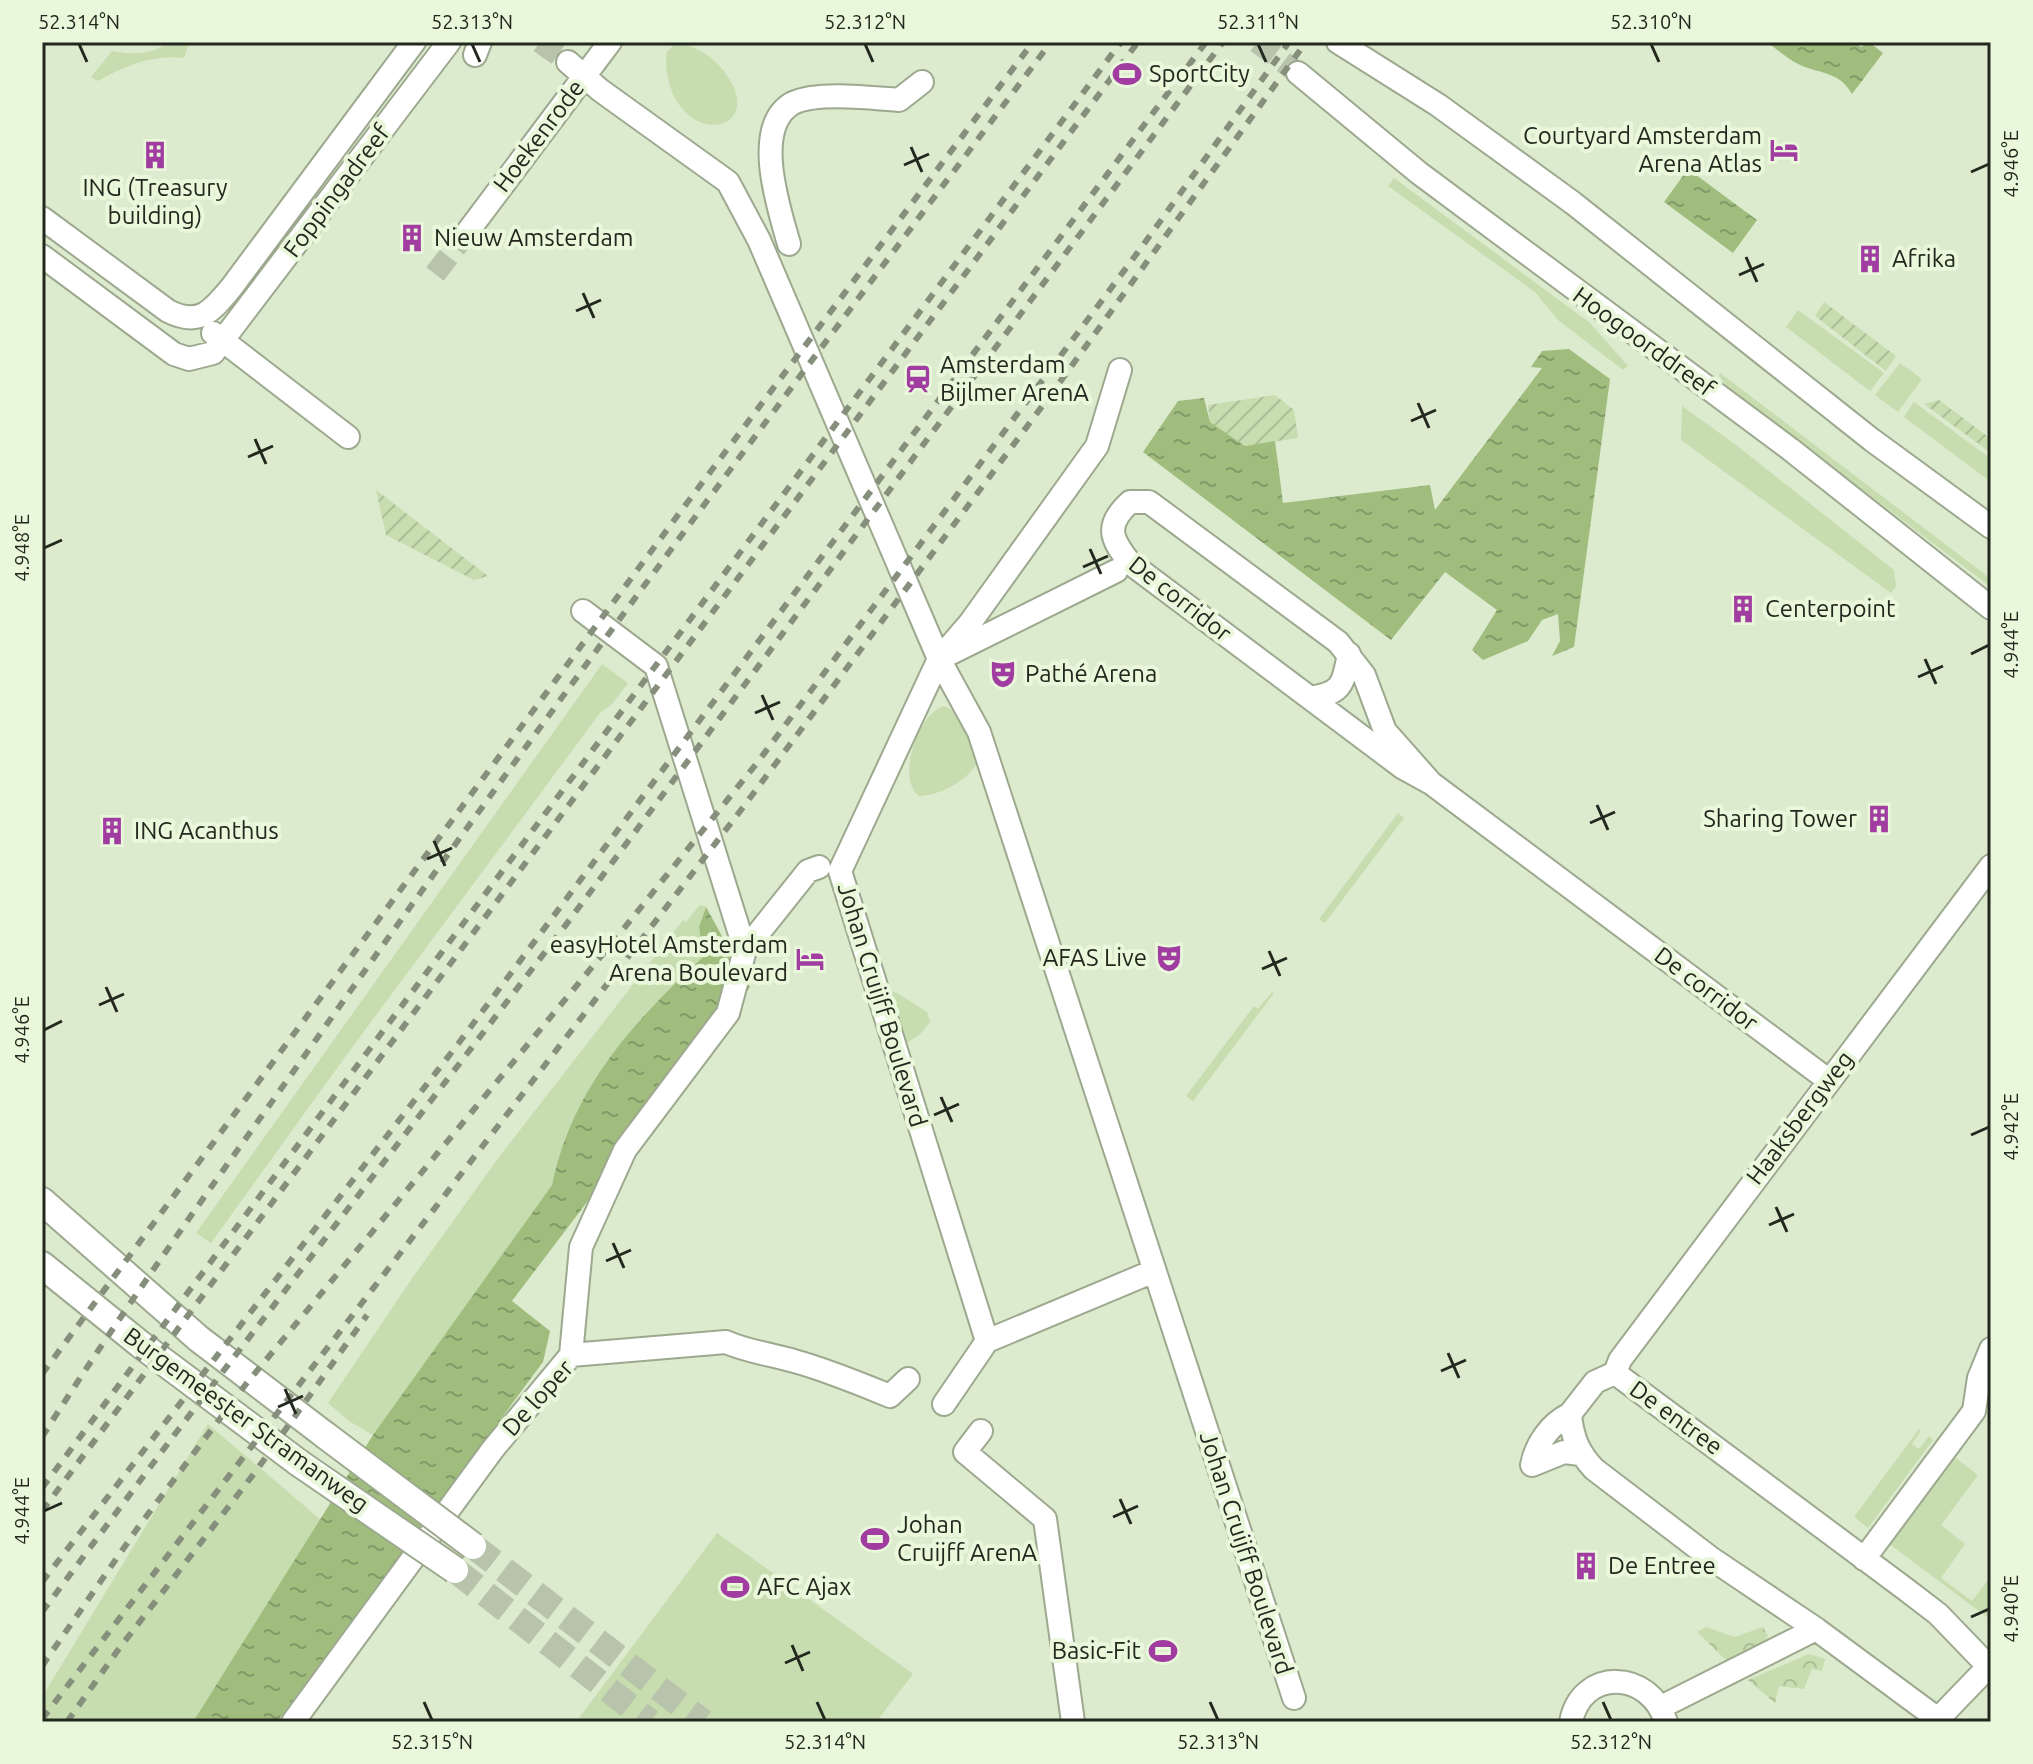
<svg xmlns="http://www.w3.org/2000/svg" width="2033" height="1764" viewBox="0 0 2033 1764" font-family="Ubuntu,sans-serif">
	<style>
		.grass { fill: #c7ddaf }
		.forest { fill: url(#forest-crowns) }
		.garden { fill: url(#garden-furrows) }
		.water { fill: url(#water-ripples) }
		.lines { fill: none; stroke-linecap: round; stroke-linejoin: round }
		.minor-tunnel { stroke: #b7c3ab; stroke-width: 22; stroke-dasharray: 22 11; stroke-linecap: butt }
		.major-tunnel { stroke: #b7c3ab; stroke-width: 26; stroke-dasharray: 26 13; stroke-linecap: butt }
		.minor-casing { stroke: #9da98f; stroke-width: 26 }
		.major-casing { stroke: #9da98f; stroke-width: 30 }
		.minor { stroke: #fff; stroke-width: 22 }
		.major { stroke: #fff; stroke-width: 26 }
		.rail { stroke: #858f7b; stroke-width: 6; stroke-dasharray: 10 10; stroke-linecap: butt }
		.major-bridge-casing { stroke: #9da98f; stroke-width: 30; stroke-linecap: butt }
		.major-bridge { stroke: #fff; stroke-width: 26 }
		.ticks { fill: none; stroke: #23281e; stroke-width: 3 }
		.labels { text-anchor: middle; stroke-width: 8; stroke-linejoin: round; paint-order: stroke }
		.poi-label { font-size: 24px; fill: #23281e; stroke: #e9f7db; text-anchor: start }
		.street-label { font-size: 24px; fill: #23281e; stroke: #e9f7db }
		.neatline { fill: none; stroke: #23281e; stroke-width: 3 }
		.ticks-label { font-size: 20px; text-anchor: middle; fill: #23281e }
	</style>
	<defs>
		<pattern id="forest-crowns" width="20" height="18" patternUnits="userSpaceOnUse" patternTransform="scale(2)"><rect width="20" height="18" fill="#c7ddaf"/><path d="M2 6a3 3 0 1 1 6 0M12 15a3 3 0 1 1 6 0" fill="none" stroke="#abbe96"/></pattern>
		<pattern id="garden-furrows" width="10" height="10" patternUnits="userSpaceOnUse" patternTransform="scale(2)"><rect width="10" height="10" fill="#c7ddaf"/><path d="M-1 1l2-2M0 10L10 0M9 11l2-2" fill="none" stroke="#abbe96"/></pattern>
		<pattern id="water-ripples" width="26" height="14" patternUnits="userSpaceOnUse" patternTransform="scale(2)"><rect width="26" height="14" fill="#a0bd7e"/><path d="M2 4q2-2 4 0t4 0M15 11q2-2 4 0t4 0" fill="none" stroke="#829a67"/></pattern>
	</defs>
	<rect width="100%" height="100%" fill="#dceace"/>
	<path class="grass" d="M169,42H189L184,58C153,54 124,66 98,81L91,77L112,51C134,55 151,55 169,42Z
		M675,44C694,44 712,56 723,70C768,126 694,150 671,89C667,77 665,65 667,52Z
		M1394,178L1590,323L1628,366L1623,370L1558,320L1535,292L1388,186Z
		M1798,310L1884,373L1870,391L1786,327Z
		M1900,363L1922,379L1898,412L1875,395Z
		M1720,373L1991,579V587L1730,390L1719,376Z
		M1914,402L1991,459V482L1904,417Z
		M1682,406L1736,445L1894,570L1896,586L1891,593L1681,440Z
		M602,664L628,683L612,704L600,713L348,1053L211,1243L196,1233Z
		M944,706L961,715L979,759C971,779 940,796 919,796C896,779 918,713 944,706Z
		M1398,813L1404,818L1325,923L1319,919Z
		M700,905L706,907L699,927L703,957C633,1022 572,1088 552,1185L378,1431L373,1435L349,1421L328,1403L413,1277L499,1157L683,920L686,922Z
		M887,990L897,993L927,1012L930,1022L920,1034L907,1043L898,1040Z
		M1272,992L1274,993L1193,1101L1186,1096L1254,1006L1258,1009Z
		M208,1424L321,1520L193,1722H42V1697Z
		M1919,1429L1921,1431L1912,1444L1919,1449L1929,1436L1933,1440L1868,1528L1854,1517Z
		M1953,1456L1978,1475L1941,1525L1965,1544L1941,1578L1972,1601L1991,1576V1620L1888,1543Z
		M717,1533L913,1674L876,1722H576Z"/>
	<path class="forest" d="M1706,1627L1735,1637L1763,1627L1768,1636L1758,1651L1729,1663L1697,1632Z
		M1809,1654L1825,1659L1822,1671L1812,1669L1804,1689L1779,1686L1775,1703L1748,1680Z"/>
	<path class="garden" d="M1824,302L1896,356L1886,371L1815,316Z
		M1275,395L1294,410L1298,438L1245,446L1210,422L1208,405Z
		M1939,400L1991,439V453L1924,404Z
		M376,490L488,576L474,580L386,535Z"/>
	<path class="water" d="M1767,42H1854L1861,47L1869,42L1883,53L1852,94C1841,74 1825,74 1805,67C1791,62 1779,51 1767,42Z
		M1688,169L1757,220L1733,253L1664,202Z
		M1569,349L1610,379L1574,647L1552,656L1560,641L1558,614L1542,620L1528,641L1483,660L1472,650L1497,610L1445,572L1391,640L1143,452L1178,401L1204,398L1210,422L1245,446L1275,441L1283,503L1430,485L1435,510L1542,368L1531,367L1542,351Z
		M706,907L750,987L512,1301L550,1331L543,1362L277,1722H193L373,1435L552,1185C572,1088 633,1022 703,957L699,927Z"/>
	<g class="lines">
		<path class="minor-tunnel" d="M540,42L568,62
			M1257,42L1298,73
			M435,274L469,230"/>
		<path class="major-tunnel" d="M473,1546L703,1722
			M455,1570L650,1722"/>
		<defs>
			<path id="minor" d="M1338,42L1438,105L1573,203L1872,440L1991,527
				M475,55L480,42
				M568,62L600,90L728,182L759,240L939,659L979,732L1294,1698
				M1298,73L1419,173L1790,449L1991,608
				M42,218L168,311C199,327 212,311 231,288L414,42
				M469,230L610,42
				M789,244C779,209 751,126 793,103C817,91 873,98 899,100L922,82
				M42,256L174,354L189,359L213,353L449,42
				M213,333L348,437
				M583,611L656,666L745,950
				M951,653L1116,571
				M1310,698C1343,693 1343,684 1349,654
				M1431,783L1385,731L1364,675L1338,642L1149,502H1130C1105,525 1110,538 1130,563L1402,767L1431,783L1828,1080
				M987,1341L1154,1271
				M571,1355L581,1247L625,1150L728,1013L745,950L808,871L819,867
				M1615,1373L1620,1360L1991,866
				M1615,1373L1595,1382L1570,1414C1572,1437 1578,1452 1594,1469L1712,1559L1816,1629L1942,1722
				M1615,1373L1904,1588L1938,1614L1991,1669
				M944,1404L987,1341L840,871L939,659L970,623L1097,446L1120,370
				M1570,1414C1550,1424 1536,1444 1532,1465L1564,1452L1580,1454
				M981,1431L965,1452L1045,1519L1073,1722
				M1864,1559L1974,1411L1979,1378L1991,1349
				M1661,1707L1816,1629
				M1938,1719L1991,1664
				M293,1722L493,1449L571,1355L726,1342C748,1352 771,1354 794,1361C827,1370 858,1383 890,1396L908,1379
				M1571,1722C1581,1668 1650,1669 1666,1722"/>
			<path id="major" d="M42,1201L199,1339L325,1435
				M42,1265L140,1344L299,1463"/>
		</defs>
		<use href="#minor" class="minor-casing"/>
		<use href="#major" class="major-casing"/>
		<use href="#minor" class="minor"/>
		<use href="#major" class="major"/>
		<path class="rail" d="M42,1374L678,515L1033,42
			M42,1437C133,1293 234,1156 332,1017C565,687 808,365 1051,42
			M42,1488L1121,42
			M42,1511L1138,42
			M42,1582L458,1044L1206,42
			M42,1612L175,1434L562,930L1223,42
			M42,1666L139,1526L246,1384L617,937L757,763L1141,248L1289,42
			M42,1719L741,810L1052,393L1306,42
			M67,1722L118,1650L256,1471L367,1315"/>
		<defs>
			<path id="major-bridge" d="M325,1435L473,1546
				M299,1463L455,1570"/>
		</defs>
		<use href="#major-bridge" class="major-bridge-casing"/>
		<use href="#major-bridge" class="major-bridge"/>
	</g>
	<path class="ticks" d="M79,44L87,62M472,44L480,62M865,44L873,62M1258,44L1266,62M1651,44L1659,62M911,147L922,172M904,165L929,154M1971,172L1989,164M1746,257L1757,282M1739,275L1764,264M583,293L594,318M576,311L601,300M1418,403L1429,428M1411,421L1436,410M255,439L266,464M248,457L273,446M44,548L62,540M1090,549L1101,574M1083,567L1108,556M1971,654L1989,645M1925,659L1936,684M1918,677L1943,666M762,695L773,720M755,713L780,702M1597,805L1608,830M1590,823L1615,812M434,841L445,866M427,859L452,848M1269,951L1280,976M1262,969L1287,958M106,987L117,1012M99,1005L124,994M44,1030L62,1021M941,1097L952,1122M934,1115L959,1104M1971,1135L1989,1127M1776,1207L1787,1232M1769,1225L1794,1214M613,1243L624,1268M606,1261L631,1250M1448,1353L1459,1378M1441,1371L1466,1360M285,1389L296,1414M278,1407L303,1396M1120,1499L1131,1524M44,1511L62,1503M1113,1517L1138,1506M1971,1617L1989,1609M792,1645L803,1671M785,1663L810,1652M424,1702L432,1720M817,1702L825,1720M1210,1702L1218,1720M1603,1702L1611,1720"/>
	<defs>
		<symbol id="stadium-bare" viewBox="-9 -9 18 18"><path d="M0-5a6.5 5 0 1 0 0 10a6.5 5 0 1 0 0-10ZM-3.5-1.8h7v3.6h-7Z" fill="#a13ca0" stroke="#e9f7db" stroke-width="2.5" paint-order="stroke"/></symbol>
		<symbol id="hotel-bare" viewBox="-9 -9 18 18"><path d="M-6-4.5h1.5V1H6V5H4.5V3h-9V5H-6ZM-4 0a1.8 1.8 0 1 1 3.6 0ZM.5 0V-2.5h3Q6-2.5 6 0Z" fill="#a13ca0" stroke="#e9f7db" stroke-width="2.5" paint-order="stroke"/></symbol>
		<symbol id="building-bare" viewBox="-9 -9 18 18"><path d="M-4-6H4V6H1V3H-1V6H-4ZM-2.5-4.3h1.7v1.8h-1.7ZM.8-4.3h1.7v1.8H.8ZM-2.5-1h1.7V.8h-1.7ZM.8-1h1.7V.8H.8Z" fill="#a13ca0" stroke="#e9f7db" stroke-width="2.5" paint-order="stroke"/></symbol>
		<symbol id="station-bare" viewBox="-9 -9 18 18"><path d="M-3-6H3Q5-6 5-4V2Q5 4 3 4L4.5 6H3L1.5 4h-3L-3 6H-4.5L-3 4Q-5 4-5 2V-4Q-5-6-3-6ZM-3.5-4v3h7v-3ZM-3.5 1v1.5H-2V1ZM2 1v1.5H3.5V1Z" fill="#a13ca0" stroke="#e9f7db" stroke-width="2.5" paint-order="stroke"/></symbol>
		<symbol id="theatre-bare" viewBox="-9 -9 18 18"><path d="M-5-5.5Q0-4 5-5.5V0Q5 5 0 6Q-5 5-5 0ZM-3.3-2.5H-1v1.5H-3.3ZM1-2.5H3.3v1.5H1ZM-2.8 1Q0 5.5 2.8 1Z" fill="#a13ca0" stroke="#e9f7db" stroke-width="2.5" paint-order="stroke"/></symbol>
	</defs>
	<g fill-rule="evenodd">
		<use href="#stadium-bare" x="1107" y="54" width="40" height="40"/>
		<use href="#hotel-bare" x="1764" y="130" width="40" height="40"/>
		<use href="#building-bare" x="135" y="135" width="40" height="40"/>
		<use href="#building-bare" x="392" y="218" width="40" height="40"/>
		<use href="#building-bare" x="1850" y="239" width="40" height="40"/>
		<use href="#station-bare" x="898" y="359" width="40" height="40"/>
		<use href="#building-bare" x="1723" y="589" width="40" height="40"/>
		<use href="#theatre-bare" x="983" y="654" width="40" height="40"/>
		<use href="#building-bare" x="1859" y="799" width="40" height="40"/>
		<use href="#building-bare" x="92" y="811" width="40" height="40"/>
		<use href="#theatre-bare" x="1149" y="938" width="40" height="40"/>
		<use href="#hotel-bare" x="790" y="939" width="40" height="40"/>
		<use href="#stadium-bare" x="855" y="1519" width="40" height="40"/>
		<use href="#building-bare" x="1566" y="1546" width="40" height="40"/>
		<use href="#stadium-bare" x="715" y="1567" width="40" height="40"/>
		<use href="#stadium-bare" x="1143" y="1631" width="40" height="40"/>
	</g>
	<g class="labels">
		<g class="poi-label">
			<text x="1149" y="82">SportCity</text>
			<text x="1762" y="144" text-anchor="end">Courtyard Amsterdam<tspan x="1762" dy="28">Arena Atlas</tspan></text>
			<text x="155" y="196" text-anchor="middle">ING (Treasury<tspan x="155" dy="28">building)</tspan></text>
			<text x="434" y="246">Nieuw Amsterdam</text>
			<text x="1892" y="267">Afrika</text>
			<text x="940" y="373">Amsterdam<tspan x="940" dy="28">Bijlmer ArenA</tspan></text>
			<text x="1765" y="617">Centerpoint</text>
			<text x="1025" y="682">Pathé Arena</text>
			<text x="1857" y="827" text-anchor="end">Sharing Tower</text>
			<text x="134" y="839">ING Acanthus</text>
			<text x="788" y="953" text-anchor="end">easyHotel Amsterdam<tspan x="788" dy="28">Arena Boulevard</tspan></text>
			<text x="1147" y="966" text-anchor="end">AFAS Live</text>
			<text x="897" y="1533">Johan<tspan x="897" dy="28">Cruijff ArenA</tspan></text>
			<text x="1608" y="1574">De Entree</text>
			<text x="757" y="1595">AFC Ajax</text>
			<text x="1141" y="1659" text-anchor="end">Basic-Fit</text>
		</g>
		<g class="street-label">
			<text transform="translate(539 136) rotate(-53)" y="8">Hoekenrode</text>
			<text transform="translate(337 191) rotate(-53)" y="8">Foppingadreef</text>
			<text transform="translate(1644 342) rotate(36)" y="8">Hoogoorddreef</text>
			<text transform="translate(1180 599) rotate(38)" y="8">De corridor</text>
			<text transform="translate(1706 989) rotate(37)" y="8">De corridor</text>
			<text transform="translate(882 1005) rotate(73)" y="8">Johan Cruijff Boulevard</text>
			<text transform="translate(1800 1118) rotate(-53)" y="8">Haaksbergweg</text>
			<text transform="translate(538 1398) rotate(-48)" y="8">De loper</text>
			<text transform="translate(1676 1418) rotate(36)" y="8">De entree</text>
			<text transform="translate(246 1420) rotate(36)" y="8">Burgemeester Stramanweg</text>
			<text transform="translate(1246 1553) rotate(72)" y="8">Johan Cruijff Boulevard</text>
		</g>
	</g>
	<rect width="2033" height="1764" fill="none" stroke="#e9f7db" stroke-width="88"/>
	<rect x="44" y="44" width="1945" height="1676" class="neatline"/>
	<g class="ticks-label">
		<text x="79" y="29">52.314°N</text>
		<text x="472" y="29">52.313°N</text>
		<text x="865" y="29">52.312°N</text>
		<text x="1258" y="29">52.311°N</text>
		<text x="1651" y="29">52.310°N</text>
		<text transform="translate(2011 164) rotate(-90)" y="7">4.946°E</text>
		<text transform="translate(22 548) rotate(-90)" y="7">4.948°E</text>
		<text transform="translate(2011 645) rotate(-90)" y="7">4.944°E</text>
		<text transform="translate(22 1030) rotate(-90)" y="7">4.946°E</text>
		<text transform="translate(2011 1127) rotate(-90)" y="7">4.942°E</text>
		<text transform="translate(22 1511) rotate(-90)" y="7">4.944°E</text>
		<text transform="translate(2011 1609) rotate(-90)" y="7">4.940°E</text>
		<text x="432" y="1749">52.315°N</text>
		<text x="825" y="1749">52.314°N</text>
		<text x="1218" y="1749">52.313°N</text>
		<text x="1611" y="1749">52.312°N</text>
	</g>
</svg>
